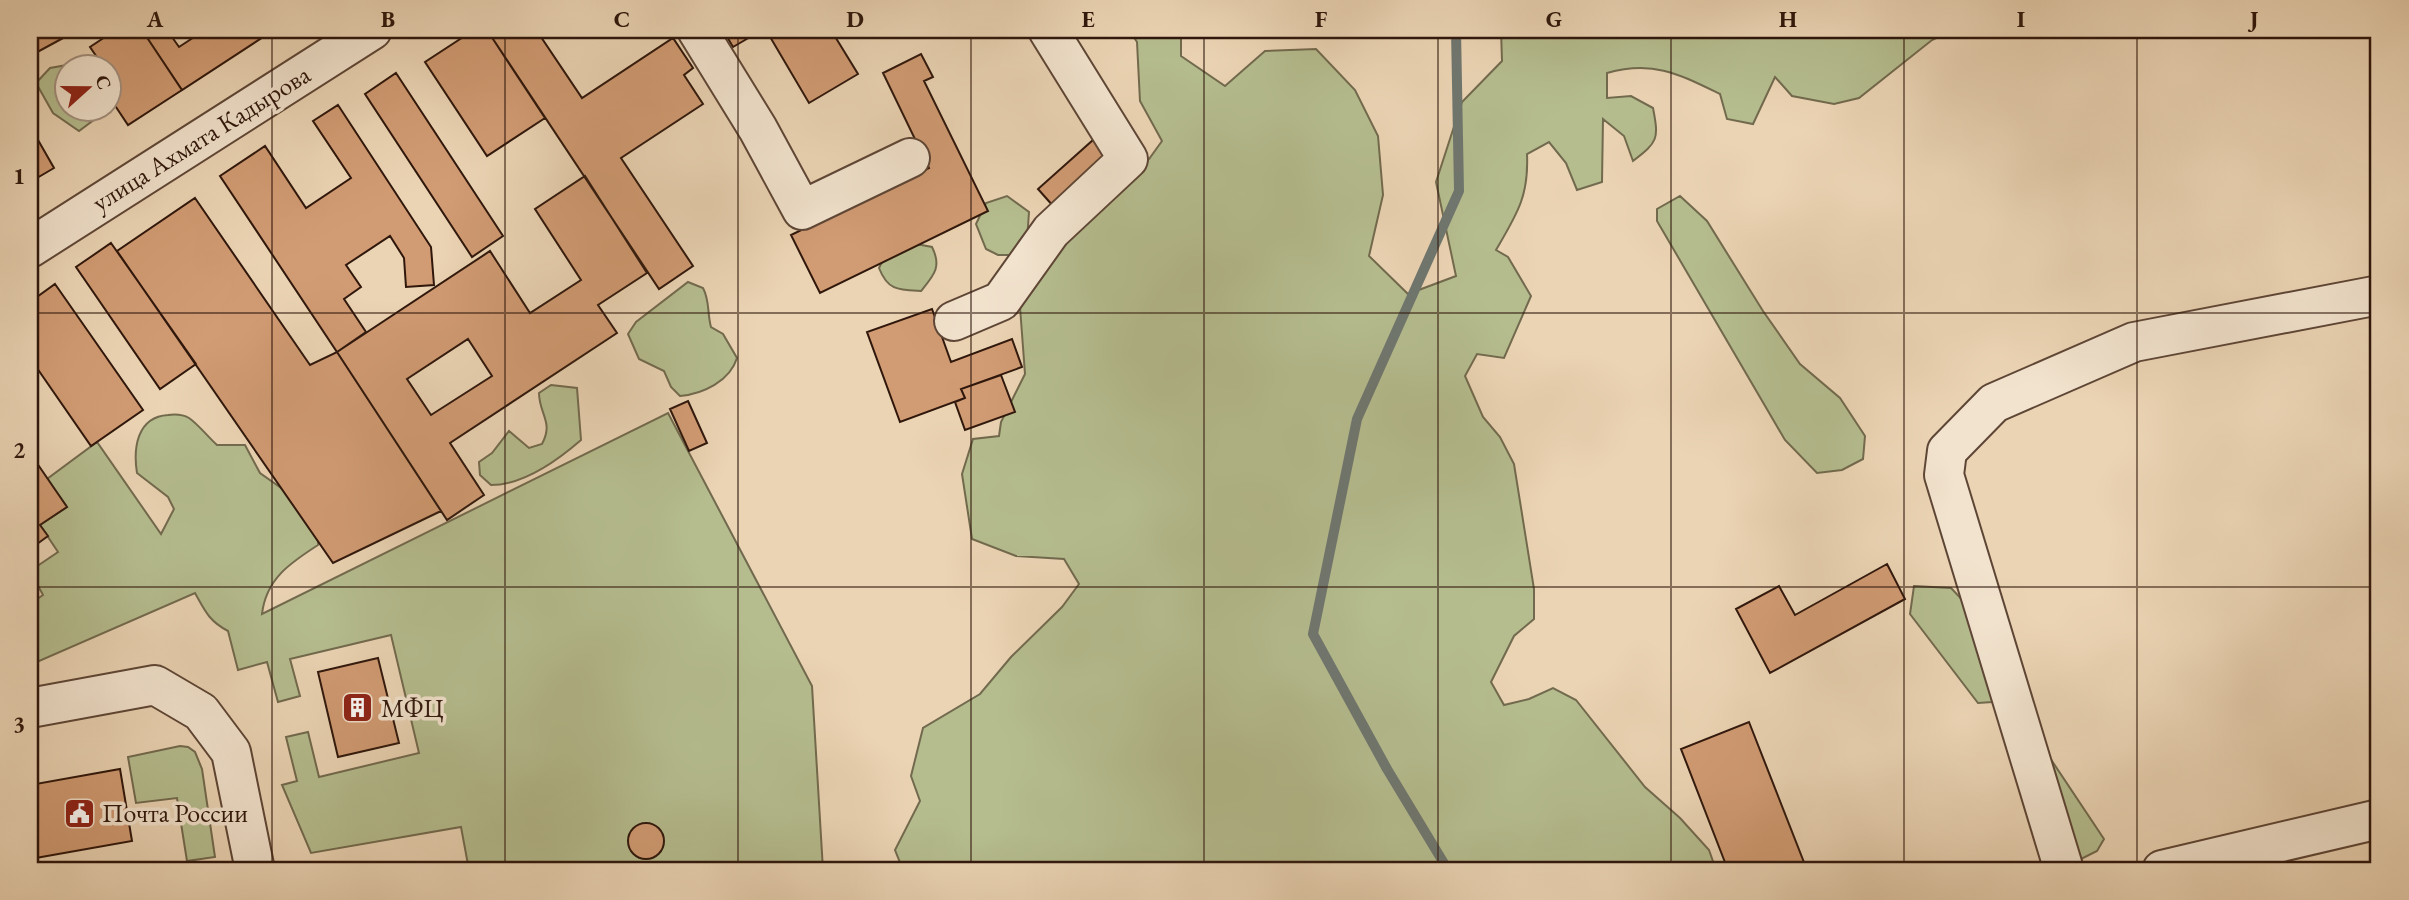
<svg xmlns="http://www.w3.org/2000/svg" width="2409" height="900" viewBox="0 0 2409 900" font-family="'EB Garamond',serif">
	<style>
		.green { fill: #b5bd8f; stroke: #726a4e; stroke-width: 2 }
		.lines { fill: none; stroke-linecap: round; stroke-linejoin: round }
		.stream { stroke: #6f7770; stroke-width: 10 }
		.building { fill: #d19b73; stroke: #2f170c; stroke-width: 2; fill-rule: evenodd }
		.minor-casing { stroke: #5e4636; stroke-width: 42 }
		.minor { stroke: #f2e3ce; stroke-width: 38 }
		.grid { fill: none; stroke: #2f170c; stroke-width: 2; stroke-opacity: 0.55 }
		.labels { text-anchor: middle; stroke-width: 7; stroke-linejoin: round; paint-order: stroke }
		.street-label { font-size: 26px; fill: #2f170c; stroke: #f2e3ce }
		.poi-label { font-size: 26px; fill: #2f170c; stroke: #f2e3ce; text-anchor: start }
		.neatline { fill: none; stroke: #2f170c; stroke-width: 2.5 }
		.grid-label { font-size: 23px; text-anchor: middle; font-weight: bold; fill: #2f170c }
	</style>
	<rect width="100%" height="100%" fill="#ebd4b4"/>
	<filter id="stains"><feTurbulence type="fractalNoise" baseFrequency=".00286" numOctaves="4"/><feColorMatrix values="0 0 0 0 .2 0 0 0 0 .09 0 0 0 0 .02 0 0 0 .5 -.17"/></filter>
	<radialGradient id="worn" r=".72"><stop offset=".6" stop-color="#630" stop-opacity="0"/><stop offset="1" stop-color="#630" stop-opacity=".3"/></radialGradient>
	<path class="green" d="M1129,30H1181V56L1225,86L1265,51L1316,49L1355,90L1378,136L1383,195L1369,256L1408,294L1456,276L1436,182L1462,102L1502,61L1501,30H1953L1932,40L1859,98L1834,104L1792,96L1775,77L1753,124L1727,119L1720,94C1679,74 1653,60 1607,73V98L1631,96L1653,108C1659,139 1658,142 1633,161L1624,136L1603,119L1602,182L1577,190L1566,163L1549,142L1527,154C1529,196 1517,214 1496,250L1508,257L1531,296L1504,358L1477,354L1465,376L1483,417L1500,437L1514,464L1534,589V619L1514,636L1491,682L1504,705L1529,699L1553,688L1576,700L1645,787L1680,818L1709,850L1716,870H903L895,850L920,801L911,776L923,728L980,694L1011,657L1062,607L1079,584L1064,559L1016,556L972,539L962,474L973,439L999,436L1001,422L1025,374L1020,307L1066,226L1149,159L1162,141L1140,101L1137,42Z
		M67,65L66,108L93,109L95,119L79,131L53,113L36,83L50,68Z
		M1007,196L1029,212L1027,241L1012,255H998L986,249L976,224L986,203Z
		M1680,196L1707,221L1763,311L1800,364L1840,398L1865,436L1863,459L1842,470L1817,473L1785,440L1657,221V209Z
		M911,243L932,247C942,267 934,275 921,291C899,290 888,291 879,268L885,256Z
		M688,282L703,288C710,301 707,313 711,327L723,334L737,358C730,381 703,394 680,396L671,387L664,371L639,359L628,334L636,322Z
		M551,385L577,388L581,440C558,460 523,485 491,485L480,475L479,462L492,453L509,431L529,448L542,444C554,422 539,414 539,393Z
		M668,413L812,686L823,870H469L461,827L311,853L282,785L297,781L286,737L308,732L319,777L419,753L391,635L290,659L300,696L278,702L267,662L238,670L228,631C209,621 205,611 195,593L30,665V604L43,595L30,571L58,552L40,525L67,507L47,479L97,442L161,534L174,509L168,497L137,473C133,448 137,417 168,415C176,414 182,414 189,418C199,425 208,437 217,445H245L260,473L321,516L318,545C290,563 266,579 262,614Z
		M1914,586L1951,588L1986,625L1992,702L1978,703L1910,614Z
		M180,746L188,747L195,752L202,769L215,857L187,861L177,798L136,803L128,757Z
		M2050,758L2104,839L2097,851L2079,860Z"/>
	<g class="lines">
		<path class="stream" d="M1448,870L1387,769L1313,634L1357,419L1459,191L1456,30"/>
	</g>
	<path class="building" d="M30,30H61L65,37L30,56Z
		M100,30H142L182,90L128,125L108,95V66H103L90,47L105,37Z
		M142,30H167L179,47L205,30H274L182,90Z
		M474,30H487L545,118L487,156L425,62Z
		M487,30H545L539,34L582,98L673,38L693,68L684,75L703,104L621,158L693,266L659,289Z
		M723,30H762L733,47Z
		M766,30H831L858,74L809,103Z
		M921,54L933,77L924,81L988,211L820,293L791,235L929,168L883,73Z
		M396,73L503,236L472,257L365,94Z
		M338,105L431,247L434,285L406,287L404,258L390,236L346,265L361,287L344,299L366,332L337,352L220,176L265,146L306,208L351,178L313,121Z
		M30,126L54,168L30,182Z
		M1093,140L1109,158L1054,207L1038,189Z
		M585,176L647,273L598,305L617,333L450,443L484,495L447,520L337,352L490,251L530,313L581,280L535,209ZM468,339L492,376L431,415L407,379Z
		M195,198L310,365L337,352L441,511L333,563L117,251Z
		M111,243L196,364L160,389L76,267Z
		M55,284L143,410L91,446L30,358V302Z
		M932,309L951,362L1012,339L1022,367L961,389L965,398L900,422L867,332Z
		M1001,375L1015,412L965,430L955,402L965,398L961,389Z
		M688,401L707,443L689,451L670,409Z
		M30,453L67,507L40,525L48,536L30,549Z
		M1887,564L1905,599L1770,673L1736,609L1779,586L1795,615Z
		M378,658L399,743L338,757L318,672Z
		M1749,722L1807,870H1728L1681,749Z
		M120,769L132,841L30,859V785Z
		M628 841a18 18 0 1 1 36 0a18 18 0 1 1-36 0Z"/>
	<g class="lines">
		<defs>
			<path id="minor" d="M697,30L758,129L802,210L910,158
				M30,248L372,30
				M954,321L1001,301L1051,231L1128,159L1048,30
				M30,708L155,685L201,712L231,752L255,870
				M2064,870L1944,475L1947,451L1994,403L2134,342L2379,295
				M2162,870L2379,819"/>
		</defs>
		<use href="#minor" class="minor-casing"/>
		<use href="#minor" class="minor"/>
	</g>
	<path class="grid" d="M272,30V870M505,30V870M738,30V870M971,30V870M1204,30V870M1438,30V870M1671,30V870M1904,30V870M2137,30V870M30,313H2379M30,587H2379"/>
	<defs>
		<symbol id="building-square" viewBox="-11 -11 22 22"><rect x="-9" y="-9" width="18" height="18" rx="4" fill="#8f2418" stroke="#f2e3ce"/><path d="M-4-6H4V6H1V3H-1V6H-4ZM-2.5-4.3h1.7v1.8h-1.7ZM.8-4.3h1.7v1.8H.8ZM-2.5-1h1.7V.8h-1.7ZM.8-1h1.7V.8H.8Z" fill="#fff"/></symbol>
		<symbol id="civic-square" viewBox="-11 -11 22 22"><rect x="-9" y="-9" width="18" height="18" rx="4" fill="#8f2418" stroke="#f2e3ce"/><path d="M-.6-6.5H3V-4.5H.6V-3L4-1V1h2V6H-6V1h2V-1L-.6-3ZM-1.2 2.5V6h2.4V2.5Z" fill="#fff"/></symbol>
	</defs>
	<g fill-rule="evenodd">
		<use href="#building-square" x="340" y="690" width="35" height="35"/>
		<use href="#civic-square" x="62" y="796" width="35" height="35"/>
	</g>
	<g class="labels">
		<g class="street-label">
			<text transform="translate(201 138) rotate(-32)" y="9">улица Ахмата Кадырова</text>
		</g>
		<g class="poi-label">
			<text x="381" y="717">МФЦ</text>
			<text x="102" y="822">Почта России</text>
		</g>
	</g>
	<rect width="2409" height="900" fill="none" stroke="#ebd4b4" stroke-width="77"/>
	<g transform="translate(88 88) rotate(69)"><circle r="33" fill="#f2e3ce" stroke="#a49180" stroke-width="2"/>
	<path d="M0-5L12 26L0 18L-12 26Z" fill="#8f2418"/>
	<text y="-10" font-size="19" font-weight="bold" text-anchor="middle" fill="#2f170c">С</text>
	</g>
	<rect x="38" y="38" width="2332" height="824" class="neatline"/>
	<g class="grid-label">
		<text x="155" y="27">A</text>
		<text x="388" y="27">B</text>
		<text x="622" y="27">C</text>
		<text x="855" y="27">D</text>
		<text x="1088" y="27">E</text>
		<text x="1321" y="27">F</text>
		<text x="1554" y="27">G</text>
		<text x="1788" y="27">H</text>
		<text x="2021" y="27">I</text>
		<text x="2254" y="27">J</text>
		<text x="19" y="184">1</text>
		<text x="19" y="458">2</text>
		<text x="19" y="732">3</text>
	</g>
	<rect width="100%" height="100%" filter="url(#stains)"/>
	<rect width="100%" height="100%" fill="url(#worn)"/>
</svg>
